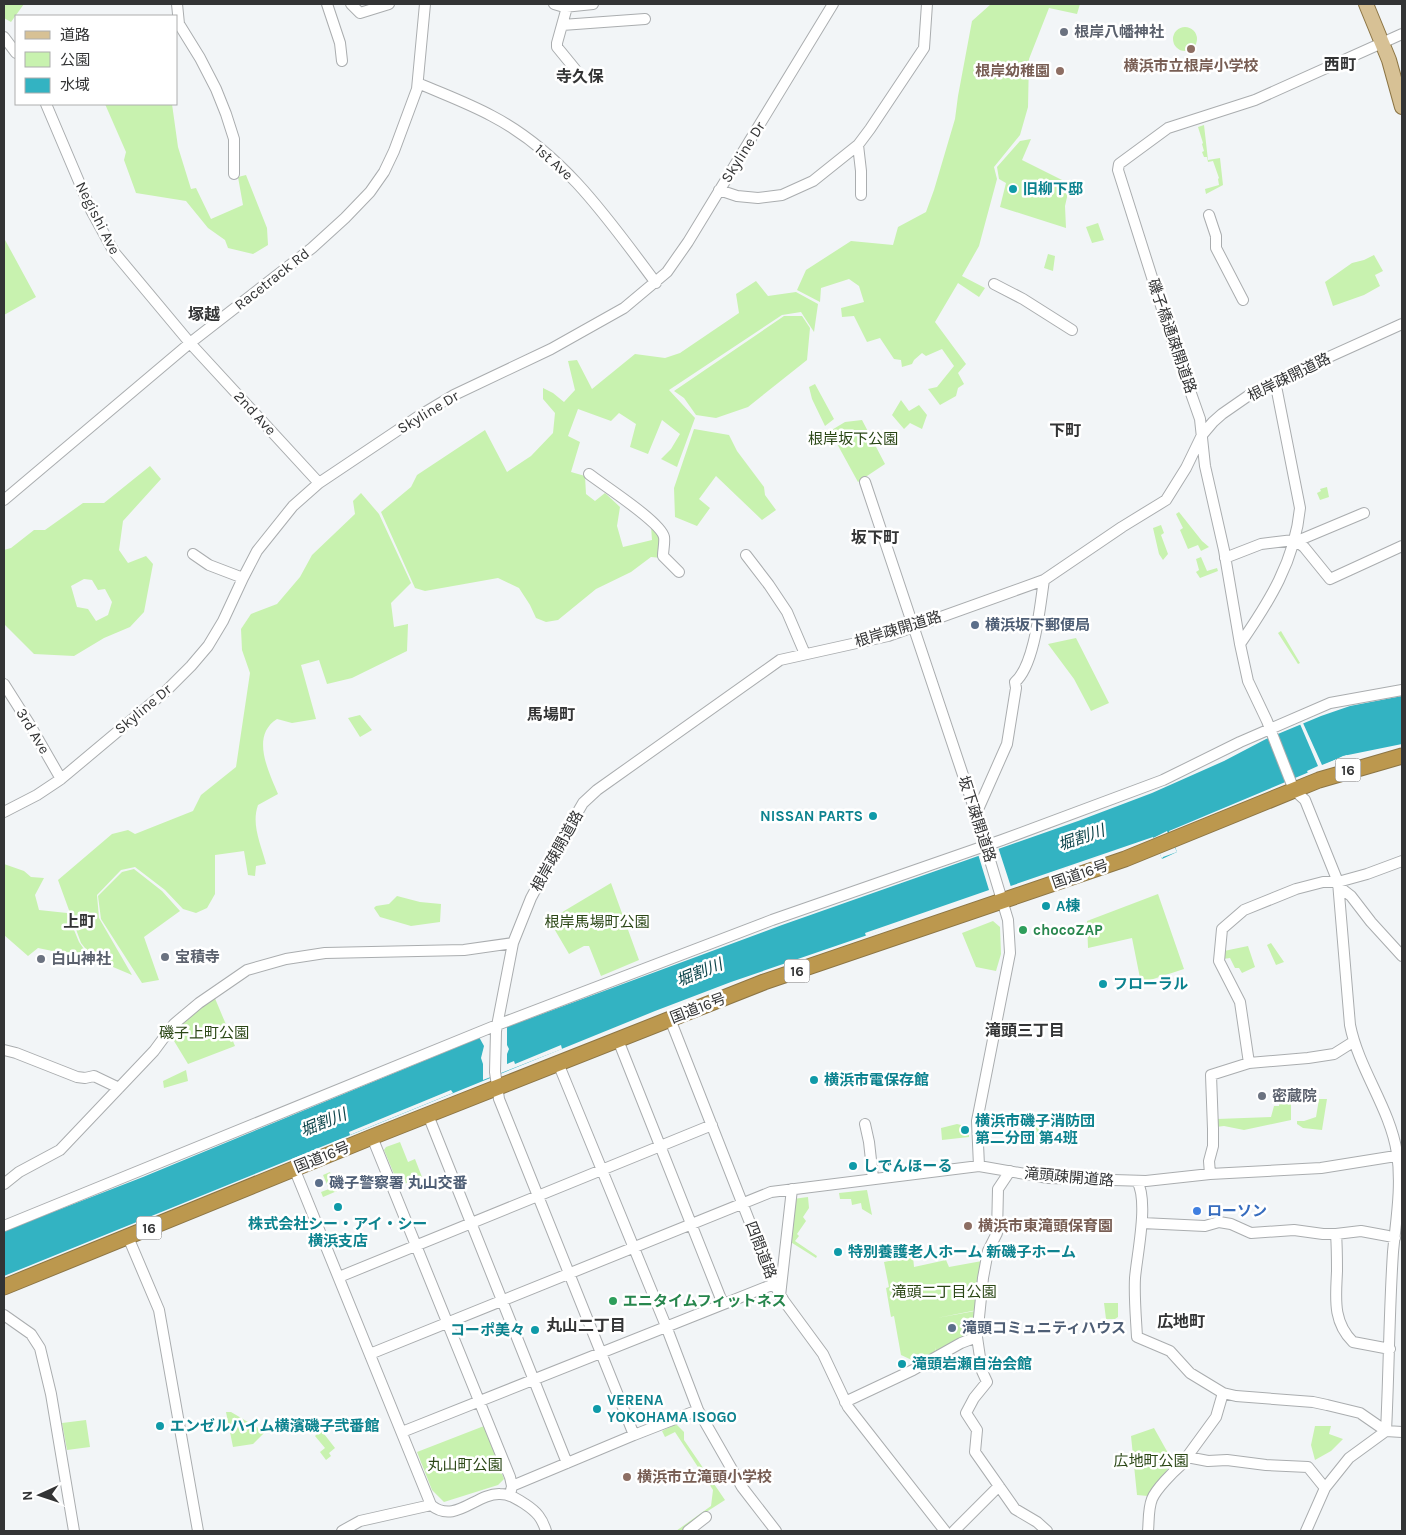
<svg xmlns="http://www.w3.org/2000/svg" width="1406" height="1535" viewBox="0 0 1406 1535" font-family="Karla,'Noto Sans JP',sans-serif">
	<style>
		.green { fill: #c8f2af; fill-rule: evenodd }
		.water { fill: #33b3c2 }
		.pier { fill: #f2f5f7 }
		.lines { fill: none; stroke-linecap: round; stroke-linejoin: round }
		.minor-casing { stroke: #aaadaf; stroke-width: 12 }
		.major-casing { stroke: #8c7545; stroke-width: 16 }
		.highway-casing { stroke: #8c7545; stroke-width: 17 }
		.minor { stroke: #fff; stroke-width: 10 }
		.major { stroke: #d7c195; stroke-width: 14 }
		.highway { stroke: #bc984e; stroke-width: 15 }
		.worship-dot { fill: #6b7280; stroke: #fff; stroke-width: 2 }
		.education-dot { fill: #8d6e63; stroke: #fff; stroke-width: 2 }
		.culture-dot { fill: #0f9aa8; stroke: #fff; stroke-width: 2 }
		.service-dot { fill: #5c6f8a; stroke: #fff; stroke-width: 2 }
		.leisure-dot { fill: #2e9e5b; stroke: #fff; stroke-width: 2 }
		.shop-dot { fill: #3f7fe0; stroke: #fff; stroke-width: 2 }
		.labels { text-anchor: middle; stroke-width: 5; stroke-linejoin: round; paint-order: stroke }
		.shield { fill: #fff; stroke: #707172; stroke-width: 1 }
		.shield-label { font-size: 14px; font-weight: bold; fill: #333435 }
		.worship-label { font-size: 15px; font-weight: bold; fill: #5b616d; stroke: #fff; text-anchor: start }
		.education-label { font-size: 15px; font-weight: bold; fill: #785e54; stroke: #fff; text-anchor: start }
		.street-label { font-size: 15px; fill: #333435; stroke: #fff }
		.culture-label { font-size: 15px; font-weight: bold; fill: #0d838f; stroke: #fff; text-anchor: start }
		.park-label { font-size: 15px; fill: #2b4716; stroke: #fff }
		.service-label { font-size: 15px; font-weight: bold; fill: #4e5e75; stroke: #fff; text-anchor: start }
		.leisure-label { font-size: 15px; font-weight: bold; fill: #27864d; stroke: #fff; text-anchor: start }
		.shop-label { font-size: 15px; font-weight: bold; fill: #366cbe; stroke: #fff; text-anchor: start }
		.neighbourhood-label { font-size: 16px; font-weight: bold; fill: #333435; stroke: #fff }
		.water-label { font-size: 16px; font-style: italic; fill: #0d454b; stroke: #fff }
	</style>
	<rect width="100%" height="100%" fill="#f2f5f7"/>
	<path class="green" d="M4,4H24L11,22L4,18Z
		M991,4H1080L1077,14L1049,8L1029,59L1028,107L1020,135L994,167L997,179L979,246L962,276L985,288L979,297L958,283L935,322L966,364L958,373L964,384L958,388L956,396L940,405L928,389L937,387L954,366L942,349L926,356L922,353L914,360L912,364L902,367L901,360L894,359L880,338L867,342L854,316L842,317L841,308L864,302L859,286L849,279L821,288L820,302L797,290L806,270L851,241L893,245L898,227L926,212L934,190L955,119L958,96L972,21Z
		M1173 39a12 12 0 1 1 24 0a12 12 0 1 1-24 0Z
		M105,104H172L178,147L191,189L196,188L211,219L243,205L238,177L246,175L267,228L268,245L253,254L228,248L225,240L208,228L186,201L136,193L124,160L126,152Z
		M1204,125L1208,160L1220,158L1223,185L1206,194L1205,189L1219,185L1218,179L1219,178L1213,161L1208,162L1207,157H1204L1202,152L1204,151L1202,144L1203,143L1198,127Z
		M1031,139L1022,160L1070,184L1065,206L1066,228L1000,207L1006,183L999,179L997,167L1020,141Z
		M1098,223L1104,240L1092,243L1086,227Z
		M4,238L36,297L4,315Z
		M1048,254L1055,256L1053,271L1044,268Z
		M1374,255L1383,271L1375,275L1380,286L1364,295L1333,306L1325,282L1352,263L1364,260Z
		M756,281L768,296L796,292L818,304L814,332L801,312L782,315L669,390L695,418L677,467L661,459L671,449L680,434L662,420L648,454L630,447L636,424L619,413L611,421L578,409L568,436L580,442L571,472L585,476L586,494L595,501L605,493L620,507L617,526L623,547L652,540L651,526L661,536L662,558L651,557L631,572L596,589L558,620L546,622L536,618L530,605L519,588L498,578L425,591L415,588L381,512L411,487L417,475L485,430L507,472L531,456L553,433L555,413L543,399V388L553,393L564,402L575,390L568,361L577,360L592,389L635,354L665,358L680,353L739,313L736,294Z
		M784,316H802L810,328L807,360L748,407L716,418L696,415L684,398L674,391Z
		M815,384L834,419L825,426L812,399L809,387Z
		M901,400L909,411L919,405L927,415L922,429L910,423L904,429L892,415Z
		M862,420L885,464L858,482L830,431L845,422Z
		M694,429L729,435L737,451L764,487L765,495L776,510L762,520L716,476L699,499L710,508L697,526L675,517L674,488Z
		M150,466L161,479L123,521L119,550L128,563L146,556L153,564L144,612L130,627L104,638L74,656L34,654L4,624V550L11,548L34,530H45L83,503H104ZM84,579L92,580L98,590L105,589L112,602L108,615L96,621L88,609L77,607L71,586Z
		M1327,487L1329,497L1320,500L1317,493L1321,491L1320,489Z
		M361,493L379,514L411,583L391,603L394,627L408,624L407,651L352,678L327,684L319,660L301,665L316,719L292,723L277,719C250,736 269,772 278,794L258,805C251,825 261,844 266,864L256,866L255,876L248,875L244,851L215,855V894L207,908L196,913L183,909L165,890L135,867L121,870L97,895L99,918L132,975L94,959L81,943L58,880L112,834L128,830L135,834L193,811L201,795L236,767L250,673L242,650L241,629L251,614L277,604L300,577L312,555L355,514L353,501Z
		M1179,512L1202,541L1209,547L1201,551L1198,545L1188,549L1180,530L1183,528L1176,514Z
		M1161,525L1164,533L1161,535L1168,554L1163,560L1159,554L1153,528Z
		M1201,557L1207,571L1217,568L1218,571L1200,578L1196,572L1199,570L1196,559Z
		M1281,631L1300,663L1298,664L1278,633Z
		M1076,638L1109,703L1091,711L1074,679L1048,644Z
		M360,715L372,730L360,737L348,718Z
		M4,864L24,871L31,877L44,878L35,895L39,910L67,913L79,942L91,959L38,948L28,956L4,935Z
		M134,869L162,891L180,911L144,937L159,980L142,983L101,919L98,896L122,872Z
		M611,883L639,960L601,976L589,946H584L569,954L549,920Z
		M1158,894L1184,969L1141,983L1132,938L1088,948L1087,921Z
		M397,896L420,902L441,904L440,922L411,926L380,917L374,908L376,906L389,904Z
		M993,921L1000,927L1001,954L996,971L976,967L962,933Z
		M1271,943L1284,962L1276,965L1267,945Z
		M1248,946L1255,967L1242,973L1239,968H1235L1230,958L1223,959L1224,951Z
		M214,996L235,1046L188,1064L171,1036L177,1026Z
		M186,1070L188,1081L164,1088L163,1081Z
		M1280,1096L1291,1097V1120L1244,1130L1224,1126L1216,1127L1217,1119L1271,1117L1274,1106H1279Z
		M1319,1099H1327L1322,1130L1303,1128L1297,1124V1121H1304L1316,1117Z
		M1034,1113L1037,1121L1040,1122L1039,1136L1021,1139V1132L1026,1130L1025,1119L1028,1118L1029,1115Z
		M957,1124L961,1125L960,1133L969,1135V1137L942,1140L941,1128Z
		M400,1142L408,1162L415,1159L422,1177L399,1186L384,1150L386,1147Z
		M330,1172L337,1191L323,1197L321,1192L329,1189L323,1175Z
		M867,1190L872,1215L862,1209L861,1203L852,1205L851,1199H840L839,1193Z
		M808,1197L809,1208L803,1217L806,1221L797,1234L799,1236L795,1241L817,1256L816,1258L789,1241L793,1199Z
		M913,1256L914,1267L946,1260L949,1267L982,1261L977,1310L937,1318L975,1311L974,1336L936,1355L935,1347V1353L916,1362L901,1355L894,1316L891,1317L886,1288L889,1287L884,1262Z
		M1104,1303H1118V1317L1115,1319H1106Z
		M226,1412H231L265,1432L253,1444L233,1447Z
		M86,1420L90,1447L67,1450L62,1423Z
		M676,1424L684,1432V1440L725,1500L700,1516L682,1531H676L711,1506L713,1490L675,1432L665,1437L662,1431Z
		M484,1426L504,1479L498,1485L444,1502L432,1490L417,1452Z
		M1315,1426H1331L1329,1434L1343,1439L1331,1451L1315,1460L1311,1445Z
		M1154,1428L1173,1462L1148,1496L1137,1495L1131,1436Z
		M321,1430L335,1448L329,1453L331,1456L326,1460L320,1452L325,1448L315,1436Z"/>
	<path class="water" d="M1402,696V744L1343,756L1314,770L1169,831L1177,852L1162,859L1153,837L731,982L655,1011L4,1276V1231L143,1177L496,1031L782,925L1078,821L1152,793L1224,761L1266,739L1321,716L1350,706Z"/>
	<path class="pier" d="M1304,720L1303,723L1322,765L1347,755L1348,757L1308,773L1307,771L1318,766L1300,724L1287,729L1286,728Z
		M1167,831L1177,852L1163,857L1162,859L1153,838Z
		M998,847L1011,887L866,936L865,933L989,890L978,854Z
		M507,1027V1045L509,1049L507,1054V1064L514,1061L515,1064L561,1045L562,1049L483,1080V1064L481,1058L484,1046L479,1037Z
		M451,1090L453,1093L350,1135L349,1132Z"/>
	<g class="lines">
		<defs>
			<path id="minor" d="M177,4L179,24L200,58L216,89L226,114L234,139V174
				M327,4L340,43L342,61
				M351,4L360,13L389,4
				M554,4L564,7L593,4
				M567,7L557,43V47L575,69
				M562,25L645,19
				M4,37L16,53
				M418,83C443,94 468,103 492,116C563,153 609,220 656,283
				M46,104L91,210L114,252L190,343L319,483
				M858,145L861,171V195
				M719,190L737,196L758,198L782,195L813,181L858,145L870,129L924,48L927,4
				M1209,215L1216,236V248L1243,300
				M994,284L1023,299L1072,330
				M589,474C603,485 661,522 664,537C665,542 663,550 663,556L679,572
				M865,482L976,814L1008,920L1010,953L977,1121L979,1166
				M4,500L190,343L312,248L345,218L370,192L384,172L394,151L417,89L425,4
				M1294,540L1304,547L1330,579L1402,546
				M193,554L209,565L243,578
				M746,555L769,585L787,612L805,654
				M1225,558L1261,544L1302,539L1364,513
				M1240,644C1269,602 1295,561 1300,508L1275,381
				M4,684L30,725L61,779
				M4,812L37,795L61,779L166,691L191,666L208,646L223,621L243,578L257,551L293,506L319,483L419,416L454,395L551,349L624,308L667,272L688,242L833,4
				M976,814L1007,744L1016,688L1015,682C1035,665 1040,605 1044,580
				M1338,886L1351,896L1371,922L1402,956
				M670,1019L774,1284L784,1301L823,1354L848,1407L945,1531
				M618,1040L723,1304
				M4,1050L16,1053L77,1077L85,1078L94,1076L119,1088
				M558,1063L666,1326L698,1410L742,1487L776,1531
				M1249,1063L1240,1002L1219,961L1222,929L1244,910L1296,889L1323,882H1338L1367,874L1402,861
				M428,1115L567,1463
				M865,1124L869,1142L873,1178
				M372,1137L510,1477L512,1486L510,1495
				M294,1168L431,1505C455,1525 476,1493 500,1494C510,1494 517,1499 525,1504C537,1512 542,1518 546,1531
				M1010,1171L998,1189L997,1233L988,1251L983,1278L977,1337L982,1371L987,1382L974,1398L966,1413L977,1430L975,1452L1015,1509L1037,1522L1047,1531
				M1210,1174L1209,1161L1213,1146V1129L1211,1075L1249,1063L1308,1058L1334,1054L1353,1042
				M1137,1181C1149,1201 1137,1254 1135,1278C1134,1297 1136,1318 1137,1337L1170,1351L1190,1373L1223,1393L1216,1417L1181,1465C1173,1472 1156,1489 1152,1499C1148,1509 1149,1521 1148,1531
				M4,1184L19,1172L60,1150L154,1051L174,1024L199,1003L247,970L286,959L325,953L464,950L513,943
				M1142,1223L1205,1226L1219,1222L1231,1224L1251,1233L1294,1230L1323,1234H1336L1361,1231L1388,1236L1395,1238
				M4,1226L497,1025L772,920L1002,840L1163,780L1240,742L1330,703L1402,690
				M1336,1234C1337,1247 1337,1258 1337,1271C1336,1297 1332,1321 1353,1342L1390,1349
				M128,1237L159,1310L198,1531
				M339,1277L712,1125
				M780,1296L792,1189
				M4,1315L31,1334L40,1348L51,1394L74,1531
				M370,1354L771,1192L979,1166L1048,1178L1146,1181L1210,1174L1321,1168L1402,1155
				M1223,1393L1236,1396L1313,1402L1327,1405L1360,1413L1386,1431L1402,1432
				M845,1402L913,1370L961,1343L977,1337
				M402,1432L774,1284
				M634,1435L499,1099L495,1072L496,1031L513,943L531,898L569,827L583,803L597,790L780,660L888,636L1044,580L1122,527L1166,500L1186,468L1202,435L1213,422L1222,414L1258,389L1402,324
				M1187,1457L1208,1461L1227,1460L1266,1465L1308,1467L1325,1488
				M512,1486L634,1435L698,1410
				M342,1531L360,1521L431,1505
				M688,1531L706,1517
				M954,1531L999,1486
				M1306,1531L1325,1488L1349,1458L1386,1431C1389,1372 1389,1312 1393,1252C1396,1220 1402,1186 1397,1153C1390,1108 1359,1070 1350,1025L1338,882L1305,800L1294,790L1267,721L1248,681L1240,644L1224,550L1205,466L1200,419L1169,331L1118,170L1119,164L1168,128L1255,100L1402,34"/>
			<path id="major" d="M1366,4L1389,60L1402,107"/>
			<path id="highway" d="M4,1287L372,1137L764,982L1125,859L1319,780L1402,756"/>
		</defs>
		<use href="#minor" class="minor-casing"/>
		<use href="#major" class="major-casing"/>
		<use href="#highway" class="highway-casing"/>
		<use href="#minor" class="minor"/>
		<use href="#major" class="major"/>
		<use href="#highway" class="highway"/>
	</g>
	<g class="worship-dot">
		<circle cx="1064" cy="32" r="5"/>
		<circle cx="165" cy="957" r="5"/>
		<circle cx="41" cy="959" r="5"/>
		<circle cx="1262" cy="1096" r="5"/>
	</g>
	<g class="education-dot">
		<circle cx="1191" cy="49" r="5"/>
		<circle cx="1060" cy="71" r="5"/>
		<circle cx="968" cy="1226" r="5"/>
		<circle cx="627" cy="1477" r="5"/>
	</g>
	<g class="culture-dot">
		<circle cx="1013" cy="189" r="5"/>
		<circle cx="873" cy="816" r="5"/>
		<circle cx="1046" cy="906" r="5"/>
		<circle cx="1103" cy="984" r="5"/>
		<circle cx="814" cy="1080" r="5"/>
		<circle cx="965" cy="1130" r="5"/>
		<circle cx="853" cy="1166" r="5"/>
		<circle cx="338" cy="1207" r="5"/>
		<circle cx="838" cy="1252" r="5"/>
		<circle cx="535" cy="1330" r="5"/>
		<circle cx="902" cy="1364" r="5"/>
		<circle cx="597" cy="1409" r="5"/>
		<circle cx="160" cy="1426" r="5"/>
	</g>
	<g class="service-dot">
		<circle cx="975" cy="625" r="5"/>
		<circle cx="319" cy="1183" r="5"/>
		<circle cx="952" cy="1328" r="5"/>
	</g>
	<g class="leisure-dot">
		<circle cx="1023" cy="930" r="5"/>
		<circle cx="613" cy="1301" r="5"/>
	</g>
	<circle class="shop-dot" cx="1197" cy="1211" r="5"/>
	<g class="labels">
		<g class="shield">
			<rect x="1335.5" y="758.5" width="25" height="23" rx="4"/>
			<rect x="784.5" y="959.5" width="25" height="23" rx="4"/>
			<rect x="136.5" y="1216.5" width="25" height="23" rx="4"/>
		</g>
		<g class="shield-label">
			<text x="1348" y="775">16</text>
			<text x="797" y="976">16</text>
			<text x="149" y="1233">16</text>
		</g>
		<g class="worship-label">
			<text x="1074" y="37">根岸八幡神社</text>
			<text x="175" y="962">宝積寺</text>
			<text x="51" y="964">白山神社</text>
			<text x="1272" y="1101">密蔵院</text>
		</g>
		<g class="education-label">
			<text x="1191" y="71" text-anchor="middle">横浜市立根岸小学校</text>
			<text x="1050" y="76" text-anchor="end">根岸幼稚園</text>
			<text x="978" y="1231">横浜市東滝頭保育園</text>
			<text x="637" y="1482">横浜市立滝頭小学校</text>
		</g>
		<g class="street-label">
			<text transform="translate(743 152) rotate(-58)" y="5">Skyline Dr</text>
			<text transform="translate(554 162) rotate(42)" y="5">1st Ave</text>
			<text transform="translate(98 218) rotate(63)" y="5">Negishi Ave</text>
			<text transform="translate(272 279) rotate(-38)" y="5">Racetrack Rd</text>
			<text transform="translate(1172 336) rotate(71)" y="5">磯子橋通疎開道路</text>
			<text transform="translate(1289 377) rotate(-26)" y="5">根岸疎開道路</text>
			<text transform="translate(428 412) rotate(-31)" y="5">Skyline Dr</text>
			<text transform="translate(255 413) rotate(47)" y="5">2nd Ave</text>
			<text transform="translate(898 629) rotate(-17)" y="5">根岸疎開道路</text>
			<text transform="translate(143 709) rotate(-40)" y="5">Skyline Dr</text>
			<text transform="translate(33 731) rotate(59)" y="5">3rd Ave</text>
			<text transform="translate(977 819) rotate(72)" y="5">坂下疎開道路</text>
			<text transform="translate(557 851) rotate(-61)" y="5">根岸疎開道路</text>
			<text transform="translate(1080 874) rotate(-19)" y="5">国道16号</text>
			<text transform="translate(698 1008) rotate(-21)" y="5">国道16号</text>
			<text transform="translate(322 1157) rotate(-22)" y="5">国道16号</text>
			<text transform="translate(1069 1177) rotate(5)" y="5">滝頭疎開道路</text>
			<text transform="translate(761 1250) rotate(69)" y="5">四間道路</text>
		</g>
		<g class="culture-label">
			<text x="1023" y="194">旧柳下邸</text>
			<text x="863" y="821" text-anchor="end">NISSAN PARTS</text>
			<text x="1056" y="911">A棟</text>
			<text x="1113" y="989">フローラル</text>
			<text x="824" y="1085">横浜市電保存館</text>
			<text x="975" y="1126">横浜市磯子消防団<tspan x="975" dy="17">第二分団 第4班</tspan></text>
			<text x="863" y="1171">しでんほーる</text>
			<text x="338" y="1229" text-anchor="middle">株式会社シー・アイ・シー<tspan x="338" dy="17">横浜支店</tspan></text>
			<text x="848" y="1257">特別養護老人ホーム 新磯子ホーム</text>
			<text x="525" y="1335" text-anchor="end">コーポ美々</text>
			<text x="912" y="1369">滝頭岩瀬自治会館</text>
			<text x="607" y="1405">VERENA<tspan x="607" dy="17">YOKOHAMA ISOGO</tspan></text>
			<text x="170" y="1431">エンゼルハイム横濱磯子弐番館</text>
		</g>
		<g class="park-label">
			<text x="853" y="444">根岸坂下公園</text>
			<text x="597" y="927">根岸馬場町公園</text>
			<text x="204" y="1038">磯子上町公園</text>
			<text x="944" y="1297">滝頭二丁目公園</text>
			<text x="1151" y="1466">広地町公園</text>
			<text x="465" y="1470">丸山町公園</text>
		</g>
		<g class="service-label">
			<text x="985" y="630">横浜坂下郵便局</text>
			<text x="329" y="1188">磯子警察署 丸山交番</text>
			<text x="962" y="1333">滝頭コミュニティハウス</text>
		</g>
		<g class="leisure-label">
			<text x="1033" y="935">chocoZAP</text>
			<text x="623" y="1306">エニタイムフィットネス</text>
		</g>
		<g class="shop-label">
			<text x="1207" y="1216">ローソン</text>
		</g>
		<g class="neighbourhood-label">
			<text x="1340" y="70">西町</text>
			<text x="580" y="82">寺久保</text>
			<text x="204" y="320">塚越</text>
			<text x="1065" y="436">下町</text>
			<text x="875" y="543">坂下町</text>
			<text x="551" y="720">馬場町</text>
			<text x="79" y="927">上町</text>
			<text x="1025" y="1036">滝頭三丁目</text>
			<text x="1181" y="1327">広地町</text>
			<text x="586" y="1331">丸山二丁目</text>
		</g>
		<g class="water-label">
			<text transform="translate(1081 837) rotate(-19)" y="6">堀割川</text>
			<text transform="translate(699 972) rotate(-22)" y="6">堀割川</text>
			<text transform="translate(323 1122) rotate(-22)" y="6">堀割川</text>
		</g>
	</g>
	<rect width="1406" height="1535" fill="none" stroke="#333435" stroke-width="10"/>
	<rect x="15" y="15" width="162" height="90" fill="#ffffff" stroke="#adaeae"/>
	<rect x="25" y="31" width="25" height="8" fill="#d7c195" stroke="#adaeae"/>
	<text x="60" y="40" font-size="15" fill="#333435">道路</text>
	<rect x="25" y="52" width="25" height="15" fill="#c8f2af" stroke="#adaeae"/>
	<text x="60" y="65" font-size="15" fill="#333435">公園</text>
	<rect x="25" y="78" width="25" height="15" fill="#33b3c2" stroke="#adaeae"/>
	<text x="60" y="90" font-size="15" fill="#333435">水域</text>
	<g transform="translate(40 1495) rotate(267)" stroke="#ffffff" stroke-width="4" paint-order="stroke">
	<path d="M0-4L9 19L0 12L-9 19Z" fill="#333435"/>
	<text y="-8" font-size="14" font-weight="bold" text-anchor="middle" fill="#333435">N</text>
	</g>
</svg>
